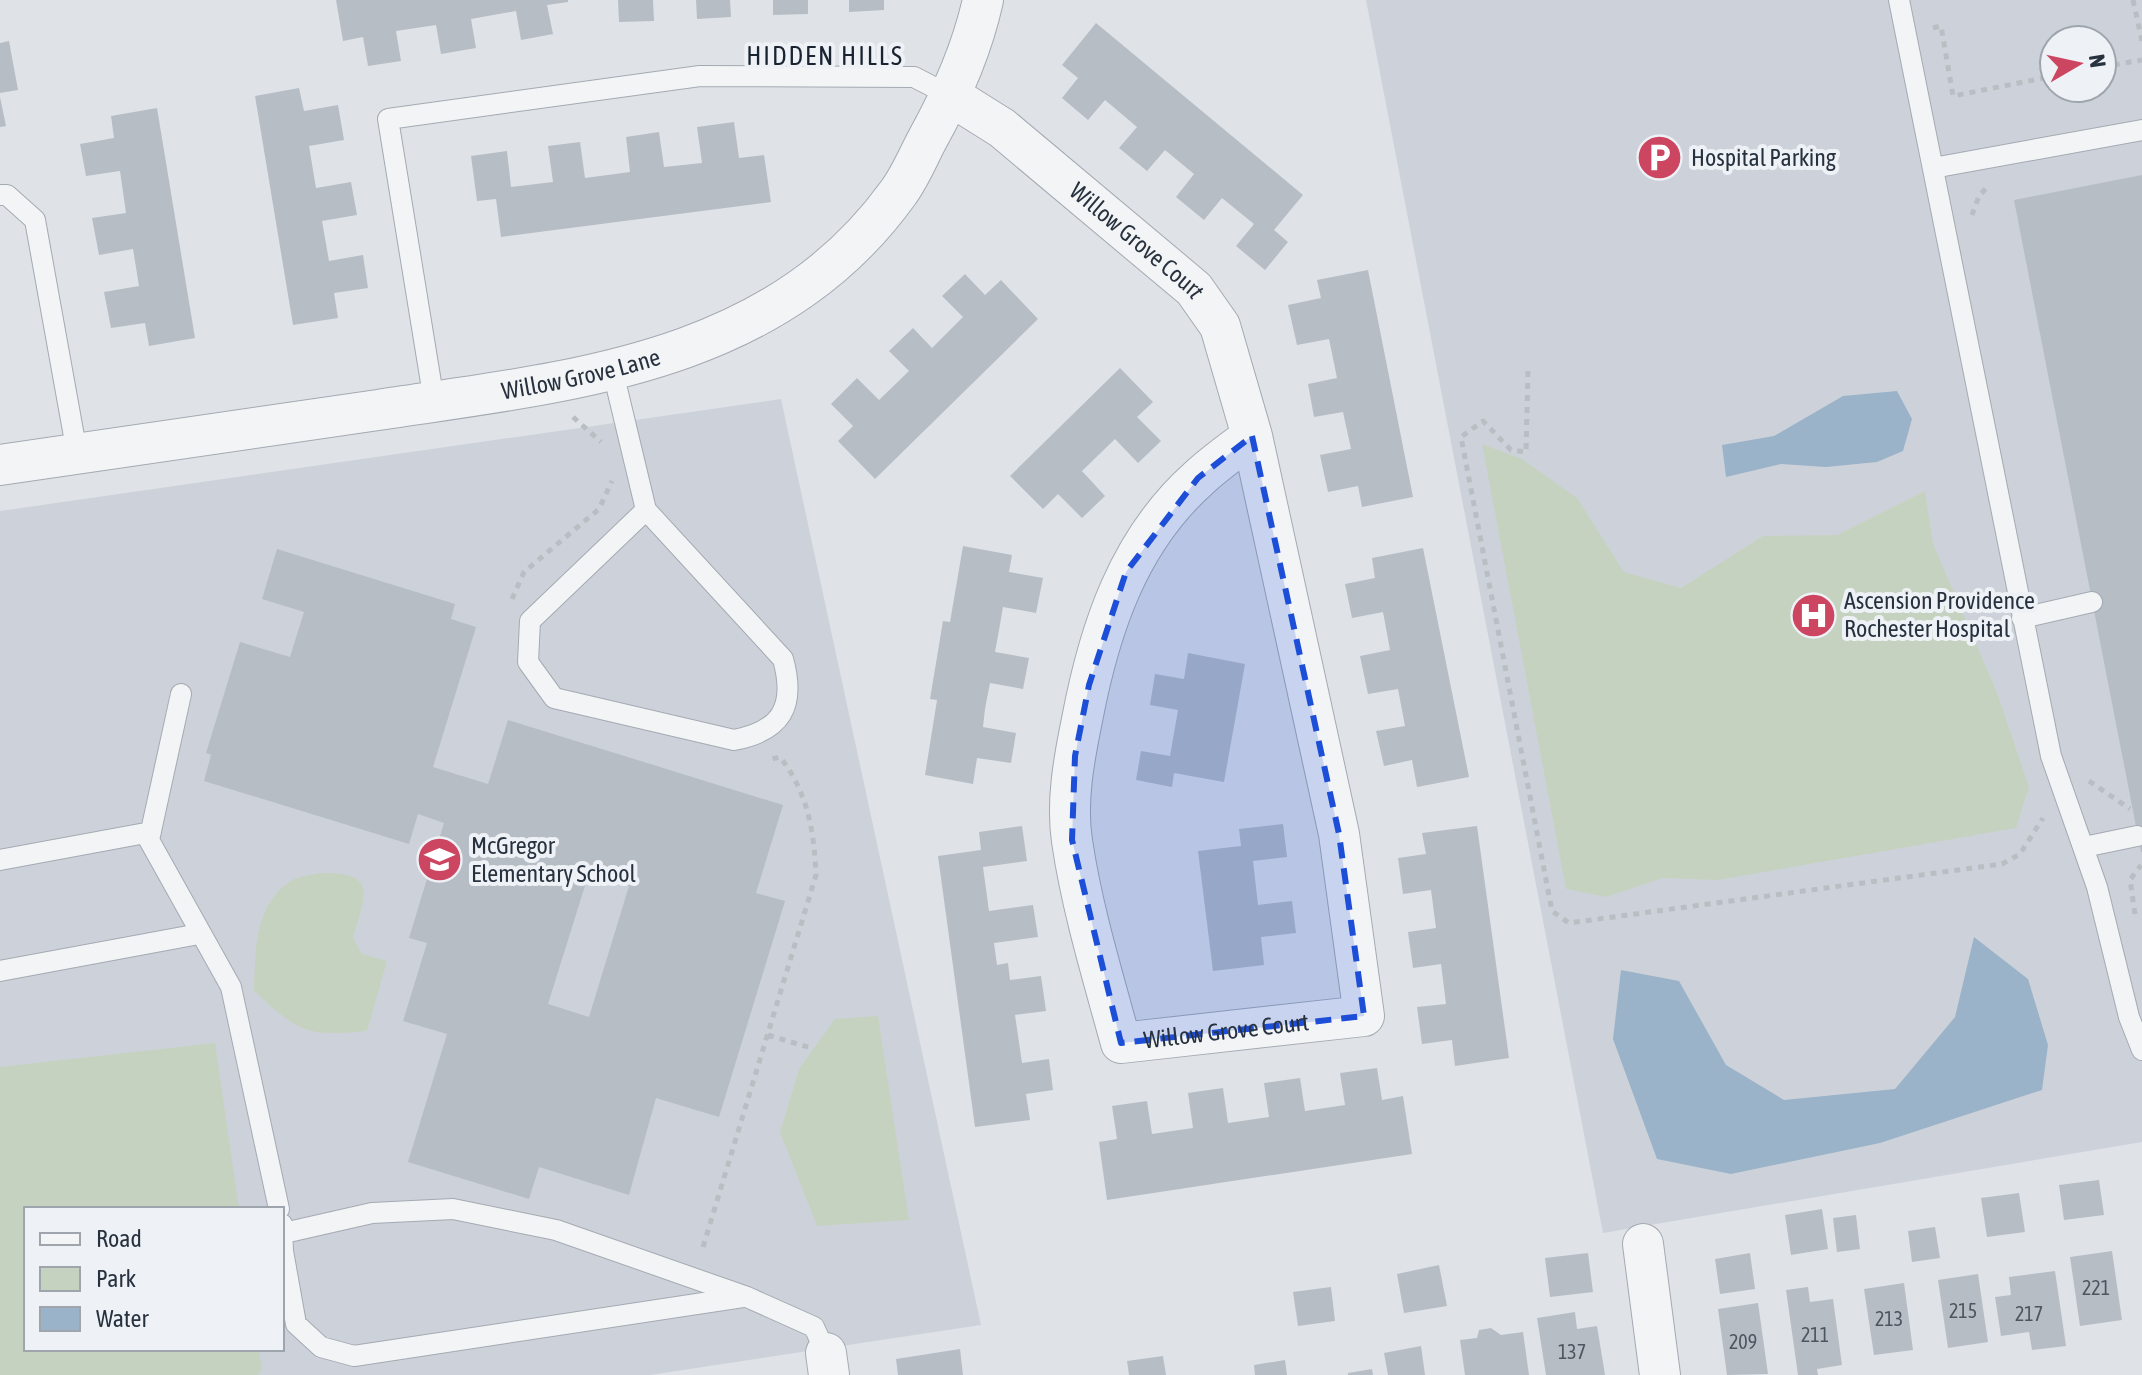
<svg xmlns="http://www.w3.org/2000/svg" width="2142" height="1375" viewBox="0 0 2142 1375" font-family="'Asap Condensed',sans-serif">
	<style>
		.built { fill: #cdd2da; fill-rule: evenodd }
		.green { fill: #c6d2c0 }
		.water { fill: #9ab3c8 }
		.building { fill: #b6bdc5; fill-rule: evenodd }
		.lines { fill: none; stroke-linecap: round; stroke-linejoin: round }
		.lane-casing { stroke: #a4aab2; stroke-width: 22 }
		.street-casing { stroke: #a4aab2; stroke-width: 42 }
		.path { stroke: #b9bec3; stroke-width: 5; stroke-dasharray: 6 6; stroke-linecap: butt }
		.lane { stroke: #f2f4f6; stroke-width: 20 }
		.street { stroke: #f2f4f6; stroke-width: 40 }
		.marked { fill: #1d4ed8; fill-opacity: 0.2; stroke: #1d4ed8; stroke-width: 6; stroke-dasharray: 16 10; stroke-linejoin: round }
		.labels { text-anchor: middle; stroke-width: 8; stroke-linejoin: round; paint-order: stroke }
		.number-label { font-size: 20px; fill: #4c5560 }
		.poi-label { font-size: 24px; fill: #28323f; stroke: #eef2f6; text-anchor: start }
		.street-label { font-size: 24px; fill: #28323f; stroke: #eef2f6 }
		.neighbourhood-label { font-size: 26px; letter-spacing: 2px; fill: #1a2330; stroke: #eef2f6 }
	</style>
	<rect width="100%" height="100%" fill="#dfe3e8"/>
	<path class="built" d="M1366,0H2142V1142L1603,1233ZM2054,40H2102V88H2054Z
		M781,399L981,1325L650,1375H0V511ZM26,1209H282V1349H26Z"/>
	<path class="green" d="M1482,444L1522,459L1577,498L1624,572L1681,588L1763,536L1837,535L1925,491L1933,544L1996,690L2029,787L2016,828L1718,880L1663,878L1606,897L1566,889Z
		M321,873C379,872 365,895 353,938L362,954L387,961L367,1031C305,1037 299,1032 254,991C255,953 254,904 291,881C299,876 312,875 321,873Z
		M878,1016L909,1220L817,1226L780,1132L799,1069L835,1019Z
		M215,1043L239,1209H26V1349H259L262,1369L258,1375H0V1067Z"/>
	<path class="water" d="M1897,391L1912,419L1903,451L1877,462L1826,467L1781,464L1726,477L1722,445L1774,436L1843,396Z
		M1974,937L2028,979L2048,1045L2042,1090L1880,1143L1731,1174L1657,1159L1613,1039L1621,970L1679,981L1726,1065L1784,1100L1895,1089L1955,1017Z"/>
	<path class="building" d="M336,0H568V2L547,5L553,34L521,40L516,11L471,19L476,48L441,54L436,25L396,31L401,61L368,66L363,37L343,41Z
		M618,0H653L654,21L619,22Z
		M696,0H730L731,17L697,19Z
		M773,0H808V14L773,15Z
		M849,0H884V10L849,12Z
		M1096,23L1303,195L1274,230L1288,242L1265,270L1236,246L1254,224L1222,198L1204,220L1176,197L1194,174L1165,150L1147,171L1119,148L1137,127L1105,100L1088,120L1062,98L1078,78L1062,65Z
		M9,41L18,90L0,93V43Z
		M299,88L304,111L338,105L344,140L309,146L316,188L351,182L357,215L322,221L329,261L363,255L368,288L334,293L338,318L293,325L255,96Z
		M0,97L6,126L0,127Z
		M157,108L195,338L149,346L145,323L111,328L104,292L139,286L133,249L99,255L92,218L126,213L120,171L86,176L80,144L114,138L111,116Z
		M734,122L739,158L764,155L771,202L501,237L496,199L477,201L471,156L507,151L511,187L553,182L548,146L580,142L585,178L630,172L626,137L659,132L664,167L702,163L697,127Z
		M2142,175V852H2141L2014,200Z
		M1368,270L1413,497L1362,507L1358,486L1328,492L1320,455L1351,449L1343,412L1314,417L1308,384L1337,378L1329,339L1297,345L1288,305L1321,298L1317,280Z
		M965,274L985,295L1001,280L1038,319L875,479L838,441L853,426L831,404L857,378L879,400L909,371L889,351L913,328L932,348L963,317L942,296Z
		M1120,368L1153,402L1137,417L1161,441L1138,463L1115,439L1082,471L1105,496L1082,518L1058,494L1043,509L1010,476Z
		M963,546L1012,555L1009,572L1043,578L1036,613L1003,607L999,630L995,652L1029,658L1023,689L990,683L985,709L983,727L1016,733L1011,763L977,758L973,784L925,775L937,700L930,699L943,621L950,622Z
		M1423,548L1469,777L1417,787L1412,760L1384,766L1376,731L1405,726L1398,689L1368,694L1360,656L1390,650L1383,612L1352,618L1345,584L1375,578L1372,558Z
		M277,549L455,604L451,619L476,627L433,767L488,784L508,720L783,805L756,893L785,901L719,1117L656,1098L629,1195L539,1167L529,1199L408,1162L447,1034L403,1021L427,943L409,938L444,823L418,814L409,844L204,781L211,755L206,753L240,642L290,657L304,612L262,599ZM589,873L629,886L589,1017L548,1004Z
		M1188,653L1245,664L1224,782L1174,773L1172,787L1136,780L1141,751L1170,756L1178,710L1150,705L1155,674L1184,679Z
		M1283,824L1287,857L1253,861L1258,905L1292,901L1296,933L1261,937L1264,965L1213,971L1198,851L1241,846L1239,829Z
		M1022,826L1027,861L983,867L989,911L1033,905L1038,937L994,943L997,965L1008,963L1010,980L1041,976L1046,1011L1015,1015L1022,1063L1049,1059L1053,1090L1026,1094L1030,1120L975,1127L938,856L981,850L979,832Z
		M1477,826L1509,1058L1455,1066L1452,1040L1422,1044L1417,1007L1446,1004L1441,964L1413,968L1408,932L1436,928L1431,890L1403,894L1398,858L1426,854L1422,833Z
		M1377,1068L1382,1100L1403,1096L1412,1154L1107,1200L1099,1142L1117,1139L1112,1106L1147,1101L1152,1134L1193,1128L1188,1093L1223,1088L1228,1123L1269,1117L1264,1083L1300,1078L1305,1111L1345,1105L1340,1073Z
		M2099,1180L2104,1215L2064,1220L2059,1185Z
		M2019,1193L2025,1232L1987,1237L1981,1198Z
		M1822,1209L1828,1249L1791,1255L1785,1215Z
		M1856,1215L1860,1249L1837,1252L1833,1218Z
		M1935,1227L1940,1258L1912,1262L1908,1231Z
		M2112,1251L2122,1320L2080,1326L2070,1257Z
		M1588,1253L1593,1292L1550,1297L1545,1258Z
		M1750,1253L1755,1289L1720,1294L1715,1259Z
		M1439,1265L1447,1306L1404,1313L1397,1274Z
		M2055,1271L2066,1346L2032,1350L2029,1332L2001,1336L1995,1297L2011,1295L2009,1277Z
		M1978,1274L1988,1342L1948,1348L1938,1280Z
		M1904,1283L1913,1350L1874,1355L1864,1289Z
		M1331,1287L1335,1321L1298,1326L1293,1292Z
		M1808,1287L1810,1302L1833,1299L1842,1365L1817,1369L1818,1375H1798L1786,1290Z
		M1758,1303L1768,1374L1727,1375L1718,1309Z
		M1575,1312L1577,1329L1597,1326L1605,1375H1546L1537,1318Z
		M1491,1328L1501,1335L1523,1332L1529,1375H1465L1460,1340L1477,1338L1479,1330Z
		M1421,1346L1425,1375H1388L1384,1353Z
		M960,1349L963,1375H898L896,1359Z
		M1163,1356L1166,1375H1129L1127,1361Z
		M1285,1360L1287,1375H1255L1254,1365Z
		M1372,1369L1373,1375H1348V1373Z"/>
	<g class="lines">
		<defs>
			<path id="lane" d="M1899,0L2051,756L2097,887L2129,1017L2142,1050
				M1933,168L2142,130
				M0,195H7L35,220L77,453
				M613,372L646,510L783,659C796,706 782,731 734,740L554,698L528,662L530,621L646,510
				M434,401L388,119L700,76L914,77L951,96
				M2022,618L2092,602
				M181,694L149,840L231,987L279,1209
				M2084,847L2137,836
				M0,860L151,832
				M0,971L199,934
				M282,1224L283,1251L296,1324L321,1347L354,1356L743,1297
				M284,1233L372,1213L453,1209L556,1230L747,1297L814,1327L826,1353"/>
			<g id="street">
				<path id="s1" d="M951,96L1002,128L1194,289L1220,326L1252,436C1234,450 1215,463 1199,478C1128,541 1099,630 1082,720C1074,759 1066,801 1072,841C1082,909 1103,977 1121,1043L1364,1016L1339,834L1252,436"/>
				<path id="s2" d="M0,465C126,446 252,428 378,410C570,381 774,365 898,193C910,177 918,157 927,140C952,95 972,50 983,0"/>
				<path d="M1643,1244L1660,1375"/>
				<path d="M826,1353L829,1375"/>
			</g>
		</defs>
		<use href="#lane" class="lane-casing"/>
		<use href="#street" class="street-casing"/>
		<path class="path" d="M2133,0L2142,41
			M1933,28L1941,26L1953,96L2054,76
			M2102,67L2142,60
			M1972,215L1979,196L1988,186
			M1528,371L1526,452L1511,450L1483,421L1461,437L1552,911L1569,923L2002,864L2020,854L2043,818
			M573,417L601,442
			M512,599L524,572L599,509L612,481
			M2089,781L2130,809
			M2135,914L2130,880L2141,865
			M768,1035L814,1049
			M703,1247L816,875C814,831 808,793 780,757L772,759"/>
		<use href="#lane" class="lane"/>
		<use href="#street" class="street"/>
	</g>
	<path class="marked" d="M1252,436L1339,834L1364,1016L1121,1043L1072,840L1075,756L1089,685L1126,572L1198,478Z"/>
	<defs>
		<symbol id="parking-disc" viewBox="-11 -11 22 22"><circle r="9.5" fill="#cc4561" stroke="#eef2f6"/><path d="M-3.5-5.5H1a3.5 3.5 0 0 1 0 7H-1V5.5H-3.5ZM-1-3.4V-.6H.8a1.4 1.4 0 0 0 0-2.8Z" fill="#fff"/></symbol>
		<symbol id="hospital-disc" viewBox="-11 -11 22 22"><circle r="9.5" fill="#cc4561" stroke="#eef2f6"/><path d="M-5-5h3v3.5h4V-5h3V5h-3V1.5h-4V5h-3Z" fill="#fff"/></symbol>
		<symbol id="school-disc" viewBox="-11 -11 22 22"><circle r="9.5" fill="#cc4561" stroke="#eef2f6"/><path d="M0-5L7-2L0 1L-7-2ZM-4 1L0 2.5L4 1V4Q0 6-4 4Z" fill="#fff"/></symbol>
	</defs>
	<g fill-rule="evenodd">
		<use href="#parking-disc" x="1634" y="132" width="51" height="51"/>
		<use href="#hospital-disc" x="1788" y="590" width="51" height="51"/>
		<use href="#school-disc" x="414" y="834" width="51" height="51"/>
	</g>
	<g class="labels">
		<g class="number-label">
			<text x="2096" y="1295">221</text>
			<text x="1963" y="1318">215</text>
			<text x="2029" y="1321">217</text>
			<text x="1889" y="1326">213</text>
			<text x="1815" y="1342">211</text>
			<text x="1743" y="1349">209</text>
			<text x="1572" y="1359">137</text>
		</g>
		<g class="poi-label">
			<text x="1691" y="166">Hospital Parking</text>
			<text x="1844" y="609">Ascension Providence<tspan x="1844" dy="28">Rochester Hospital</tspan></text>
			<text x="471" y="854">McGregor<tspan x="471" dy="28">Elementary School</tspan></text>
		</g>
		<g class="street-label">
			<text dy="8" stroke="none"><textPath href="#s1" startOffset="236">Willow Grove Court</textPath></text>
			<text dy="8" stroke="none"><textPath href="#s2" startOffset="588">Willow Grove Lane</textPath></text>
			<text dy="8" stroke="none"><textPath href="#s1" startOffset="1248">Willow Grove Court</textPath></text>
		</g>
		<g class="neighbourhood-label">
			<text x="825" y="65">HIDDEN HILLS</text>
		</g>
	</g>
	<rect x="24" y="1207" width="260" height="144" fill="#eef2f6" stroke="#9fa5ad" stroke-width="2"/>
	<rect x="40" y="1233" width="40" height="12" fill="#f2f4f6" stroke="#9fa5ad" stroke-width="2"/>
	<text x="96" y="1247" font-size="24" fill="#28323f">Road</text>
	<rect x="40" y="1267" width="40" height="24" fill="#c6d2c0" stroke="#9fa5ad" stroke-width="2"/>
	<text x="96" y="1287" font-size="24" fill="#28323f">Park</text>
	<rect x="40" y="1307" width="40" height="24" fill="#9ab3c8" stroke="#9fa5ad" stroke-width="2"/>
	<text x="96" y="1327" font-size="24" fill="#28323f">Water</text>
	<g transform="translate(2078 64) rotate(81)"><circle r="38" fill="#eef2f6" stroke="#9fa5ad" stroke-width="2"/>
	<path d="M0-6L14 30L0 20L-14 30Z" fill="#cc4561"/>
	<text y="-12" font-size="22" font-weight="bold" text-anchor="middle" fill="#28323f">N</text>
	</g>
</svg>
